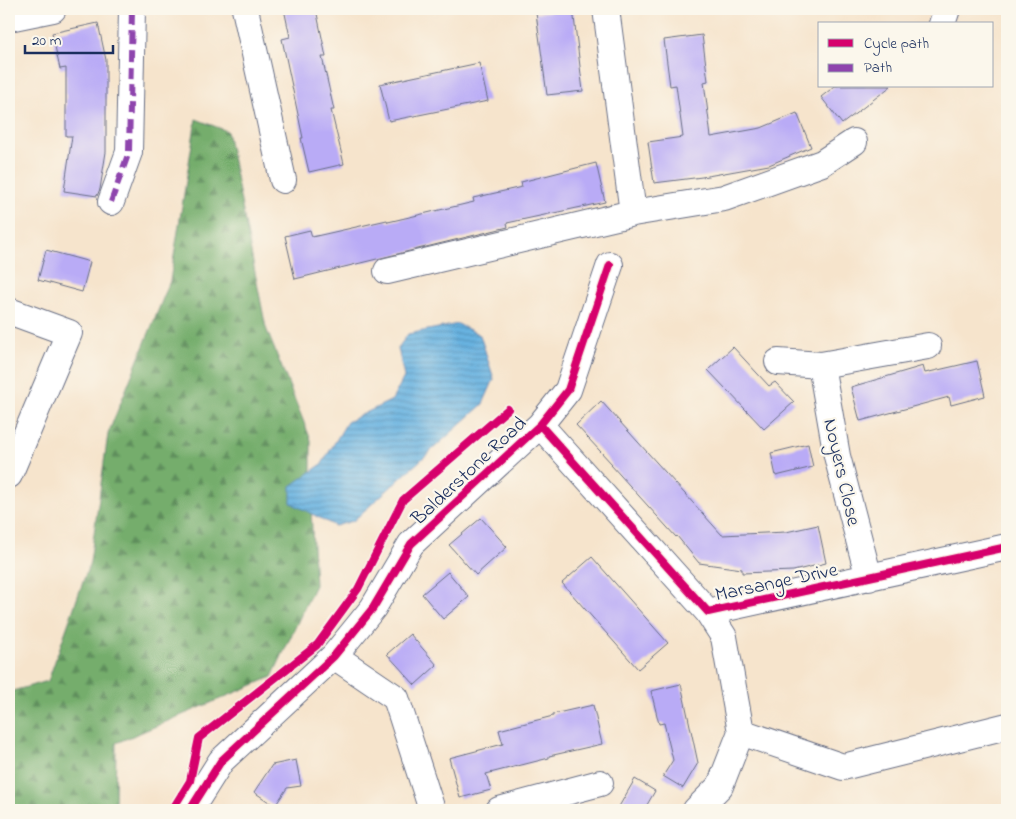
<svg xmlns="http://www.w3.org/2000/svg" width="1016" height="819" viewBox="0 0 1016 819" font-family="'Indie Flower',sans-serif">
	<style>
		.forest { fill: url(#forest-firs); stroke: #486e65 }
		.water { fill: url(#water-rules); stroke: #42709f }
		.building { fill: #b9abf6 }
		.lines { fill: none; stroke-linecap: round; stroke-linejoin: round }
		.street-casing { stroke: #686e84; stroke-width: 28 }
		.street { stroke: #fff; stroke-width: 26 }
		.quiet { stroke: #8e44ad; stroke-width: 6; stroke-dasharray: 12 6; stroke-linecap: butt }
		.cycleway-casing { stroke: #fbf7ec; stroke-width: 11 }
		.cycleway { stroke: #d6006c; stroke-width: 8 }
		.labels { text-anchor: middle; stroke-width: 4.5; stroke-linejoin: round; paint-order: stroke }
		.street-label { font-size: 20px; fill: #1b2f5e; stroke: #fbf7ec }
	</style>
	<defs>
		<pattern id="forest-firs" width="22" height="20" patternUnits="userSpaceOnUse" patternTransform="scale(1.25)"><rect width="22" height="20" fill="#74ad6c"/><path d="M5 1l3.5 6h-7zM16 11l3.5 6h-7z" fill="#5e8d5c"/></pattern>
		<pattern id="water-rules" width="6" height="5" patternUnits="userSpaceOnUse" patternTransform="scale(1.25)"><rect width="6" height="5" fill="#68b2e0"/><path d="M0 2.5h6" fill="none" stroke="#5591b9"/></pattern>
	</defs>
	<rect width="100%" height="100%" fill="#fbf7ec"/>
	<filter id="ink" filterUnits="userSpaceOnUse"><feTurbulence type="fractalNoise" baseFrequency=".02" numOctaves="2"/><feDisplacementMap in="SourceGraphic" scale="10" xChannelSelector="R" yChannelSelector="G"/><feConvolveMatrix kernelMatrix="1 2 1 2 8 2 1 2 1" color-interpolation-filters="sRGB"/></filter>
	<filter id="wash" filterUnits="userSpaceOnUse"><feTurbulence type="fractalNoise" baseFrequency=".0096" numOctaves="4" result="noise"/><feDisplacementMap in="SourceGraphic" scale="20" xChannelSelector="R" yChannelSelector="G"/><feGaussianBlur stdDeviation="1.12" result="paint"/><feColorMatrix in="noise" values="0 0 0 0 0 0 0 0 0 0 0 0 0 0 0 0 0 1.4 0 .05"/><feComposite in="paint" operator="in"/></filter>
	<g filter="url(#wash)">
		<rect width="100%" height="100%" fill="#f6e4cc"/>
		<path class="forest" d="M196,119L227,131L266,328L311,440V509L315,585L272,677L116,743L115,810H9V692L48,681L90,562L108,434L170,281Z"/>
		<path class="water" d="M458,324L480,335L494,379L483,404L353,521L335,526L291,503V486L322,464L347,422L392,400L404,377L398,348L408,334Z"/>
		<g id="blocks">
			<path class="building" d="M284,9H316L326,57H322L334,110H331L344,164L309,172L301,138H303L282,39L290,37Z
				M573,9L583,91L547,95L536,13Z
				M98,23L106,60V152L100,189L97,196L64,191L72,136H66V68L60,69L52,33Z
				M702,35L708,81L704,82L711,137L761,128L797,113L811,147L769,165L702,177L654,183L648,142L683,137L676,85L670,86L664,40Z
				M479,63L488,101L389,121L380,84Z
				M835,86H891L842,124L821,97Z
				M596,163L605,202L507,223L508,227L295,279L285,236L310,230L312,237L387,220L388,222L474,202L473,198L522,187L521,182Z
				M46,250L90,262L82,292L38,280Z
				M733,347L769,386L775,382L794,402L764,429L708,370Z
				M977,361L985,396L951,405L949,397L860,421L851,387L923,366L925,373Z
				M601,401L722,535L786,532L818,525L826,563L793,571L742,573V569L699,563L677,536L676,537L611,465L612,464L576,425Z
				M808,444L813,467L776,476L771,453Z
				M481,518L507,547L476,575L449,545Z
				M592,557L668,643L638,669L562,583Z
				M448,572L469,597L443,619L422,594Z
				M410,634L437,665L415,685L387,654Z
				M681,684L698,763L683,788L663,776L673,760L664,723L659,724L651,691Z
				M593,705L602,744L549,756V758L486,774L491,790L460,798L449,758L503,744L499,730L553,716V714Z
				M296,760L301,786L287,788L275,806L254,792L272,765Z
				M635,779L655,791L644,810H617Z"/>
		</g>
	</g>
	<g filter="url(#ink)">
		<use href="#blocks" fill-opacity="0" stroke="#686e84" stroke-width="1"/>
		<g class="lines">
			<defs>
				<path id="street" d="M245,9L283,180
					M606,9L633,213
					M9,18L53,9
					M942,24L947,9
					M111,202L129,152L132,9
					M387,271L633,213L724,198L822,163L854,142
					M9,311L69,333L9,475
					M778,362L821,365
					M540,425L708,612L1007,547
					M869,578L837,456L821,365L928,346
					M334,656L396,698L432,810
					M741,732L843,767L1007,726
					M190,810L221,761L334,656L373,608L411,544L540,425L568,390L610,265
					M499,810L600,783
					M696,810L720,786L741,732L724,637L708,612"/>
			</defs>
			<use href="#street" class="street-casing"/>
			<use href="#street" class="street"/>
			<path class="quiet" d="M111,202L129,152L132,9"/>
			<defs>
				<path id="cycleway" d="M540,425L708,612L1007,547
					M172,810L190,781L199,738L317,645L358,589L403,500L508,409
					M190,810L221,761L334,656L373,608L411,544L540,425L568,390L610,265"/>
			</defs>
			<use href="#cycleway" class="cycleway-casing"/>
			<use href="#cycleway" class="cycleway"/>
		</g>
	</g>
	<g class="labels">
		<g class="street-label">
			<text transform="translate(468 470) rotate(-43)" y="7">Balderstone Road</text>
			<text transform="translate(843 472) rotate(77)" y="7">Noyers Close</text>
			<text transform="translate(776 581) rotate(-12)" y="7">Marsange Drive</text>
		</g>
	</g>
	<rect width="1016" height="819" fill="none" stroke="#fbf7ec" stroke-width="30"/>
	<rect x="818" y="22" width="175" height="65" fill="#fbf7ec" stroke="#a1a7b3"/>
	<rect x="828" y="39" width="25" height="8" fill="#d6006c" stroke="#a1a7b3"/>
	<text x="864" y="48" font-size="15" fill="#1b2f5e">Cycle path</text>
	<rect x="828" y="64" width="25" height="8" fill="#8e44ad" stroke="#a1a7b3"/>
	<text x="864" y="72" font-size="15" fill="#1b2f5e">Path</text>
	<path d="M25 45v8h88v-8" fill="none" stroke="#1b2f5e" stroke-width="2.5"/>
	<text x="32" y="45" font-size="15" fill="#1b2f5e" stroke="#fbf7ec" stroke-width="4" paint-order="stroke">20 m</text>
</svg>
